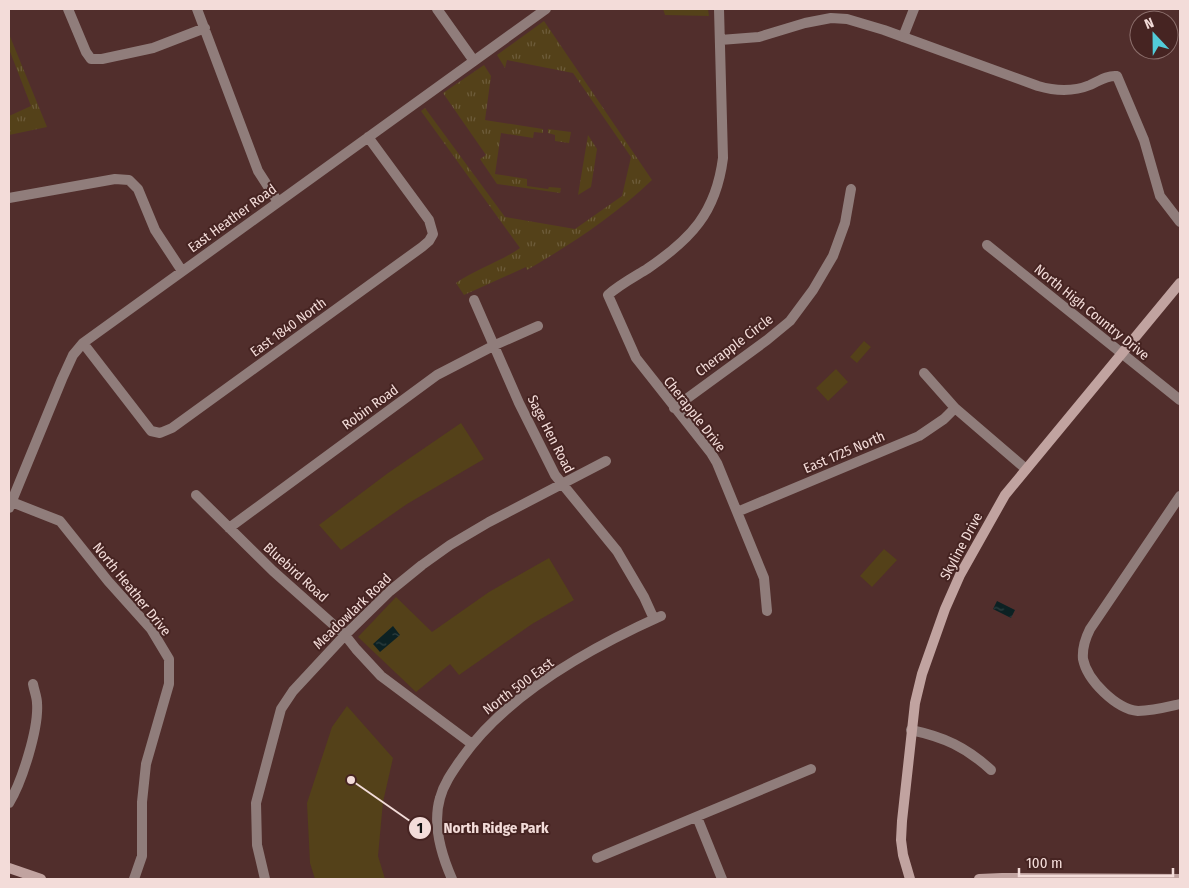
<svg xmlns="http://www.w3.org/2000/svg" width="1189" height="888" viewBox="0 0 1189 888" font-family="'Fira Sans Condensed',sans-serif">
	<style>
		.grass { fill: url(#grass-tufts) }
		.park { fill: #544119 }
		.water { fill: url(#water-ripples) }
		.lines { fill: none; stroke-linecap: round; stroke-linejoin: round }
		.street { stroke: #907d7b; stroke-width: 10 }
		.secondary { stroke: #c1a3a0; stroke-width: 10 }
		.labels { text-anchor: middle; stroke-width: 4; stroke-linejoin: round; paint-order: stroke }
		.street-label { font-size: 14px; fill: #f3dcd9; stroke: #462422 }
		.leader { fill: none; stroke: #f3dcd9; stroke-width: 2 }
		.callout-dot { fill: #f3dcd9; stroke: #462422; stroke-width: 2 }
		.mark-label { font-size: 15px; text-anchor: middle; font-weight: bold; fill: #111 }
		.callout-label { font-size: 15px; text-anchor: middle; font-weight: bold; fill: #f3dcd9; stroke: #462422; stroke-width: 4; stroke-linejoin: round; paint-order: stroke }
	</style>
	<defs>
		<pattern id="grass-tufts" width="24" height="20" patternUnits="userSpaceOnUse" patternTransform="scale(1.25)"><rect width="24" height="20" fill="#544119"/><path d="M3 7l-1-3M5 7V3M7 7l1-3M15 17l-1-3M17 17v-4M19 17l1-3" fill="none" stroke="#6d5c3a"/></pattern>
		<pattern id="water-ripples" width="26" height="14" patternUnits="userSpaceOnUse" patternTransform="scale(1.25)"><rect width="26" height="14" fill="#0c2123"/><path d="M2 4q2-2 4 0t4 0M15 11q2-2 4 0t4 0" fill="none" stroke="#304142"/></pattern>
	</defs>
	<rect width="100%" height="100%" fill="#512e2c"/>
	<path class="grass" d="M544,21L652,180C613,217 573,243 527,270L526,267L464,295L456,283C476,269 500,262 520,248L421,111L425,108L505,217L575,229L622,196L631,157L573,73L507,60L505,68L497,55Z
		M9,34L47,127L9,135V116L31,106L9,49Z
		M484,65L491,76L485,120L543,129V133L534,132L533,138L501,133L495,174L527,179V186L548,189L549,187L561,188L560,193L497,184L480,159L486,155L443,93Z
		M548,129L571,132L569,143L555,141V135L548,133Z
		M588,135L597,149L591,187L578,195Z"/>
	<path class="park" d="M663,9H708L709,16L665,15Z
		M864,341L871,347L857,363L850,357Z
		M836,369L848,382L828,401L816,388Z
		M461,423L484,459L407,504L341,550L319,525L388,473Z
		M884,549L897,560L872,587L860,576Z
		M549,558L574,600L532,624L459,675L450,664L416,692L358,637L396,597L432,632L489,592Z
		M347,706L393,758L383,802L378,856L385,879H315L310,863L307,803L332,727Z"/>
	<path class="water" d="M997,601L1015,610L1011,618L993,609Z
		M393,626L400,635L380,652L373,644Z"/>
	<g class="lines">
		<path class="street" d="M68,9L86,52L91,59H102L153,48L205,28
			M197,9L258,171L278,202
			M437,9L474,61
			M719,9L723,158C716,213 691,239 647,269C634,277 619,285 608,295L636,358L711,453L717,463L764,578L767,611
			M903,37L914,9
			M720,40L759,37L805,23L831,18L847,19L884,30L1038,86C1055,91 1073,92 1090,85C1099,81 1107,75 1117,76L1144,140L1160,196L1180,222
			M9,198L115,179L129,180L138,189L155,230L182,271
			M987,245L1180,400
			M474,300L519,403L555,475L617,551L644,597L654,619
			M83,343L151,431L160,433L172,428L422,247L429,241L433,234L429,220L368,137
			M924,373L955,408L1026,469
			M674,408L767,340L790,321L813,290L833,256L845,223L851,189
			M196,495L273,571L345,635L356,649L381,676L472,744
			M1180,496L1090,629C1085,639 1082,648 1083,659C1087,680 1116,709 1138,711C1152,711 1167,707 1180,704
			M9,501L60,521L108,581L151,629L169,659V684L146,764L142,802V856L134,879
			M9,508L62,379L73,355L83,343L546,9
			M737,512L919,436L944,419L955,408
			M229,528L437,375L495,345L538,326
			M911,730C944,737 966,747 991,770
			M9,803C22,782 39,728 37,703C37,697 34,690 33,684
			M697,817L722,879
			M597,858L811,769
			M265,879L257,845L256,803L281,709L293,691L345,635L390,591L422,565L450,545L489,522L606,461
			M452,879C441,854 432,825 440,798C444,783 453,771 462,758C506,695 592,647 661,616"/>
		<path class="secondary" d="M9,868L41,879
			M910,879L903,855L901,840L902,821L915,703L922,674L945,609L960,575L1005,495L1180,283
			M979,879L1002,878L1180,879"/>
	</g>
	<g class="labels">
		<g class="street-label">
			<text transform="translate(232 218) rotate(-36)" y="5">East Heather Road</text>
			<text transform="translate(1092 312) rotate(39)" y="5">North High Country Drive</text>
			<text transform="translate(288 327) rotate(-36)" y="5">East 1840 North</text>
			<text transform="translate(734 345) rotate(-37)" y="5">Cherapple Circle</text>
			<text transform="translate(370 407) rotate(-36)" y="5">Robin Road</text>
			<text transform="translate(695 414) rotate(52)" y="5">Cherapple Drive</text>
			<text transform="translate(551 434) rotate(63)" y="5">Sage Hen Road</text>
			<text transform="translate(844 452) rotate(-23)" y="5">East 1725 North</text>
			<text transform="translate(961 546) rotate(-62)" y="5">Skyline Drive</text>
			<text transform="translate(296 572) rotate(42)" y="5">Bluebird Road</text>
			<text transform="translate(132 589) rotate(51)" y="5">North Heather Drive</text>
			<text transform="translate(352 611) rotate(-44)" y="5">Meadowlark Road</text>
			<text transform="translate(518 686) rotate(-37)" y="5">North 500 East</text>
		</g>
	</g>
	<path class="leader" d="M351 780L420 828"/>
	<g class="callout-dot">
		<circle cx="351" cy="780" r="5"/>
		<circle cx="420" cy="828" r="12"/>
	</g>
	<g class="mark-label">
		<text x="420" y="833">1</text>
	</g>
	<g class="callout-label">
		<text x="496" y="833">North Ridge Park</text>
	</g>
	<rect width="1189" height="888" fill="none" stroke="#f3dcd9" stroke-width="20"/>
	<g transform="translate(1154 35) rotate(338)"><circle r="24" fill="#462422" stroke="#8b6e6b"/>
	<path d="M0-4L9 19L0 12L-9 19Z" fill="#52cbd8"/>
	<text y="-8" font-size="14" font-weight="bold" text-anchor="middle" fill="#f3dcd9">N</text>
	</g>
	<path d="M1019 868v8h154v-8" fill="none" stroke="#f3dcd9" stroke-width="2.5"/>
	<text x="1026" y="868" font-size="15" fill="#f3dcd9" stroke="#462422" stroke-width="4" paint-order="stroke">100 m</text>
</svg>
